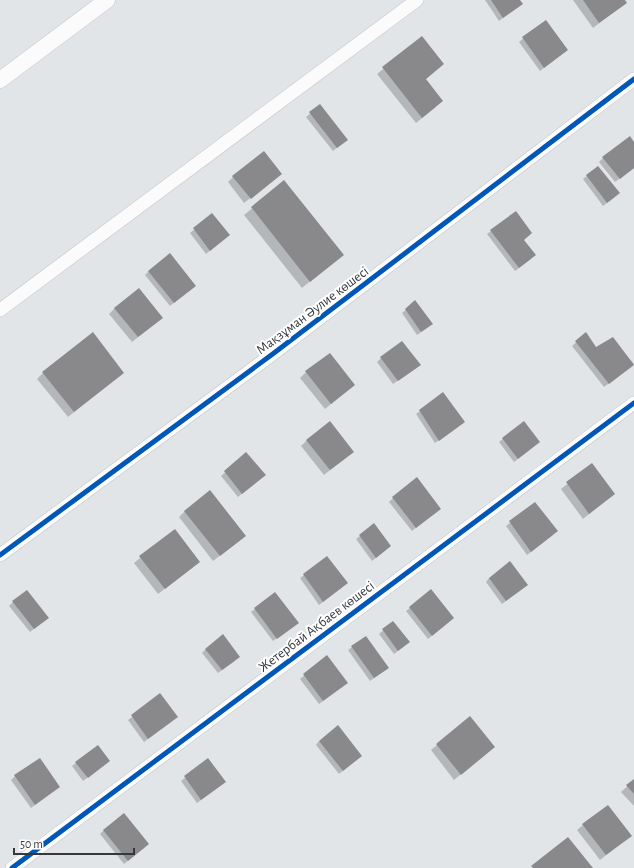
<svg xmlns="http://www.w3.org/2000/svg" width="634" height="868" viewBox="0 0 634 868" font-family="'Alegreya Sans',sans-serif">
	<style>
		.shadow { fill: #0003 }
		.building { fill: #89898c }
		.lines { fill: none; stroke-linecap: round; stroke-linejoin: round }
		.minor-casing { stroke: #c0c3c6; stroke-width: 14 }
		.tertiary-casing { stroke: #c0c3c6; stroke-width: 17 }
		.minor { stroke: #fbfbfc; stroke-width: 13 }
		.tertiary { stroke: #fbfbfc; stroke-width: 16 }
		.cycleway-casing { stroke: #fff; stroke-width: 8 }
		.cycleway { stroke: #0057b8; stroke-width: 5 }
		.labels { text-anchor: middle; stroke-width: 4; stroke-linejoin: round; paint-order: stroke }
		.street-label { font-size: 14px; fill: #35373a; stroke: #fff }
	</style>
	<rect width="100%" height="100%" fill="#e2e5e8"/>
	<path class="shadow" d="M485,0H519L522,4L499,21Z
		M573,0H623L626,3L593,28Z
		M545,21L563,53L540,71L519,42Z
		M422,37L443,64L425,80L436,107L416,123L377,74Z
		M320,105L343,143L333,151L306,117Z
		M634,143V168L615,182L599,162L603,158Z
		M598,167L615,197L603,206L583,179Z
		M233,177L275,179L244,203L228,182Z
		M284,182L342,255L302,288L244,215Z
		M212,214L229,235L206,254L190,233Z
		M491,231L531,259L515,271L487,234Z
		M149,271L191,289L170,306L145,275Z
		M415,302L428,327L417,335L402,313Z
		M115,308L156,323L132,342L109,314Z
		M585,334L596,349L612,338L634,364L604,387L572,346Z
		M381,358L416,368L393,384L377,362Z
		M306,372L354,385L325,409L300,378Z
		M43,373H123L68,417L37,379Z
		M420,411L464,422L435,443L416,414Z
		M524,422L539,442L514,462L499,442Z
		M307,440L347,457L324,475L301,446Z
		M246,454L261,478L238,497L221,476Z
		M592,464L614,494L583,519L561,489Z
		M393,498L436,512L412,531L389,502Z
		M535,503L553,535L527,555L506,526Z
		M185,511L239,541L213,561L179,517Z
		M174,530L193,567L158,594L134,563Z
		M360,536L386,550L372,561L356,539Z
		M304,575L347,583L319,605L300,578Z
		M489,578L527,585L502,604L486,582Z
		M431,591L449,622L428,639L406,611Z
		M13,602L44,621L30,632L9,606Z
		M255,609L294,626L273,641L251,612Z
		M393,622L405,645L394,654L379,634Z
		M352,647L384,671L370,681L348,650Z
		M206,649L235,661L218,673L202,653Z
		M326,657L347,683L319,704L300,679Z
		M160,695L173,720L144,742L128,720Z
		M470,718L488,752L454,780L431,750Z
		M319,741L357,759L339,774L316,745Z
		M208,759L221,785L197,803L181,781Z
		M76,763L105,764L83,781L72,766Z
		M15,776L59,787L31,808L11,780Z
		M634,780V806L621,792Z
		M583,825L630,836L600,860L577,830Z
		M104,830L144,848L124,864L100,834Z"/>
	<path class="building" d="M491,0H520L523,4L503,18Z
		M583,0H625L627,3L599,23Z
		M546,20L568,50L544,68L522,37Z
		M422,36L444,64L426,79L443,101L422,118L382,67Z
		M320,104L348,140L337,148L309,112Z
		M630,136L634,142V168L620,179L602,157Z
		M264,151L282,174L251,199L232,176Z
		M598,166L620,193L607,203L586,175Z
		M284,180L344,255L310,282L251,207Z
		M516,211L532,233L524,240L536,255L519,268L490,230Z
		M212,213L230,235L210,251L193,228Z
		M170,253L196,286L174,303L148,271Z
		M139,288L163,318L138,337L114,308Z
		M415,300L433,324L421,332L405,309Z
		M93,332L124,373L74,412L42,372Z
		M586,332L596,347L613,337L634,365L609,384L575,341Z
		M402,341L421,365L398,381L380,357Z
		M330,353L355,385L331,404L305,371Z
		M443,392L465,422L439,441L419,410Z
		M330,421L354,452L330,470L306,440Z
		M524,421L540,442L518,459L502,438Z
		M246,452L266,475L242,494L224,471Z
		M592,463L615,494L589,514L566,482Z
		M417,477L441,509L416,528L392,497Z
		M210,490L246,536L220,556L184,511Z
		M535,502L558,531L531,552L509,521Z
		M374,523L391,546L376,558L359,535Z
		M175,529L200,562L165,589L139,556Z
		M327,556L348,583L323,602L303,574Z
		M510,561L528,585L506,601L489,578Z
		M431,589L454,618L432,636L409,607Z
		M27,590L49,618L34,629L12,601Z
		M275,592L299,623L277,639L254,608Z
		M393,621L410,642L398,651L382,629Z
		M223,634L240,657L222,670L205,649Z
		M366,636L389,668L374,678L351,646Z
		M327,655L348,683L323,701L303,674Z
		M160,693L178,717L148,739L131,715Z
		M470,716L495,747L461,775L436,744Z
		M338,725L362,756L343,771L319,741Z
		M98,745L110,761L88,778L75,762Z
		M40,758L60,787L35,805L14,775Z
		M208,758L226,782L201,800L184,776Z
		M634,779V794L626,785Z
		M608,805L632,836L606,855L582,824Z
		M124,813L149,844L128,861L103,830Z
		M568,837L593,868H533L531,866Z"/>
	<g class="lines">
		<defs>
			<path id="minor" d="M0,310L417,0
				M0,555L274,353L634,79
				M12,868L634,403"/>
			<path id="tertiary" d="M0,80L107,0"/>
		</defs>
		<use href="#minor" class="minor-casing"/>
		<use href="#tertiary" class="tertiary-casing"/>
		<use href="#minor" class="minor"/>
		<use href="#tertiary" class="tertiary"/>
		<defs>
			<path id="cycleway" d="M0,555L274,353L634,79
				M12,868L634,403"/>
		</defs>
		<use href="#cycleway" class="cycleway-casing"/>
		<use href="#cycleway" class="cycleway"/>
	</g>
	<g class="labels">
		<g class="street-label">
			<text transform="translate(312 310) rotate(-37)" y="5">Мақзұман Әулие көшесі</text>
			<text transform="translate(316 626) rotate(-37)" y="5">Жетербай Ақбаев көшесі</text>
		</g>
	</g>
	<path d="M14 848v6h120v-6" fill="none" stroke="#35373a" stroke-width="2"/>
	<text x="20" y="848" font-size="12" fill="#35373a" stroke="#ffffff" stroke-width="3" paint-order="stroke">50 m</text>
</svg>
